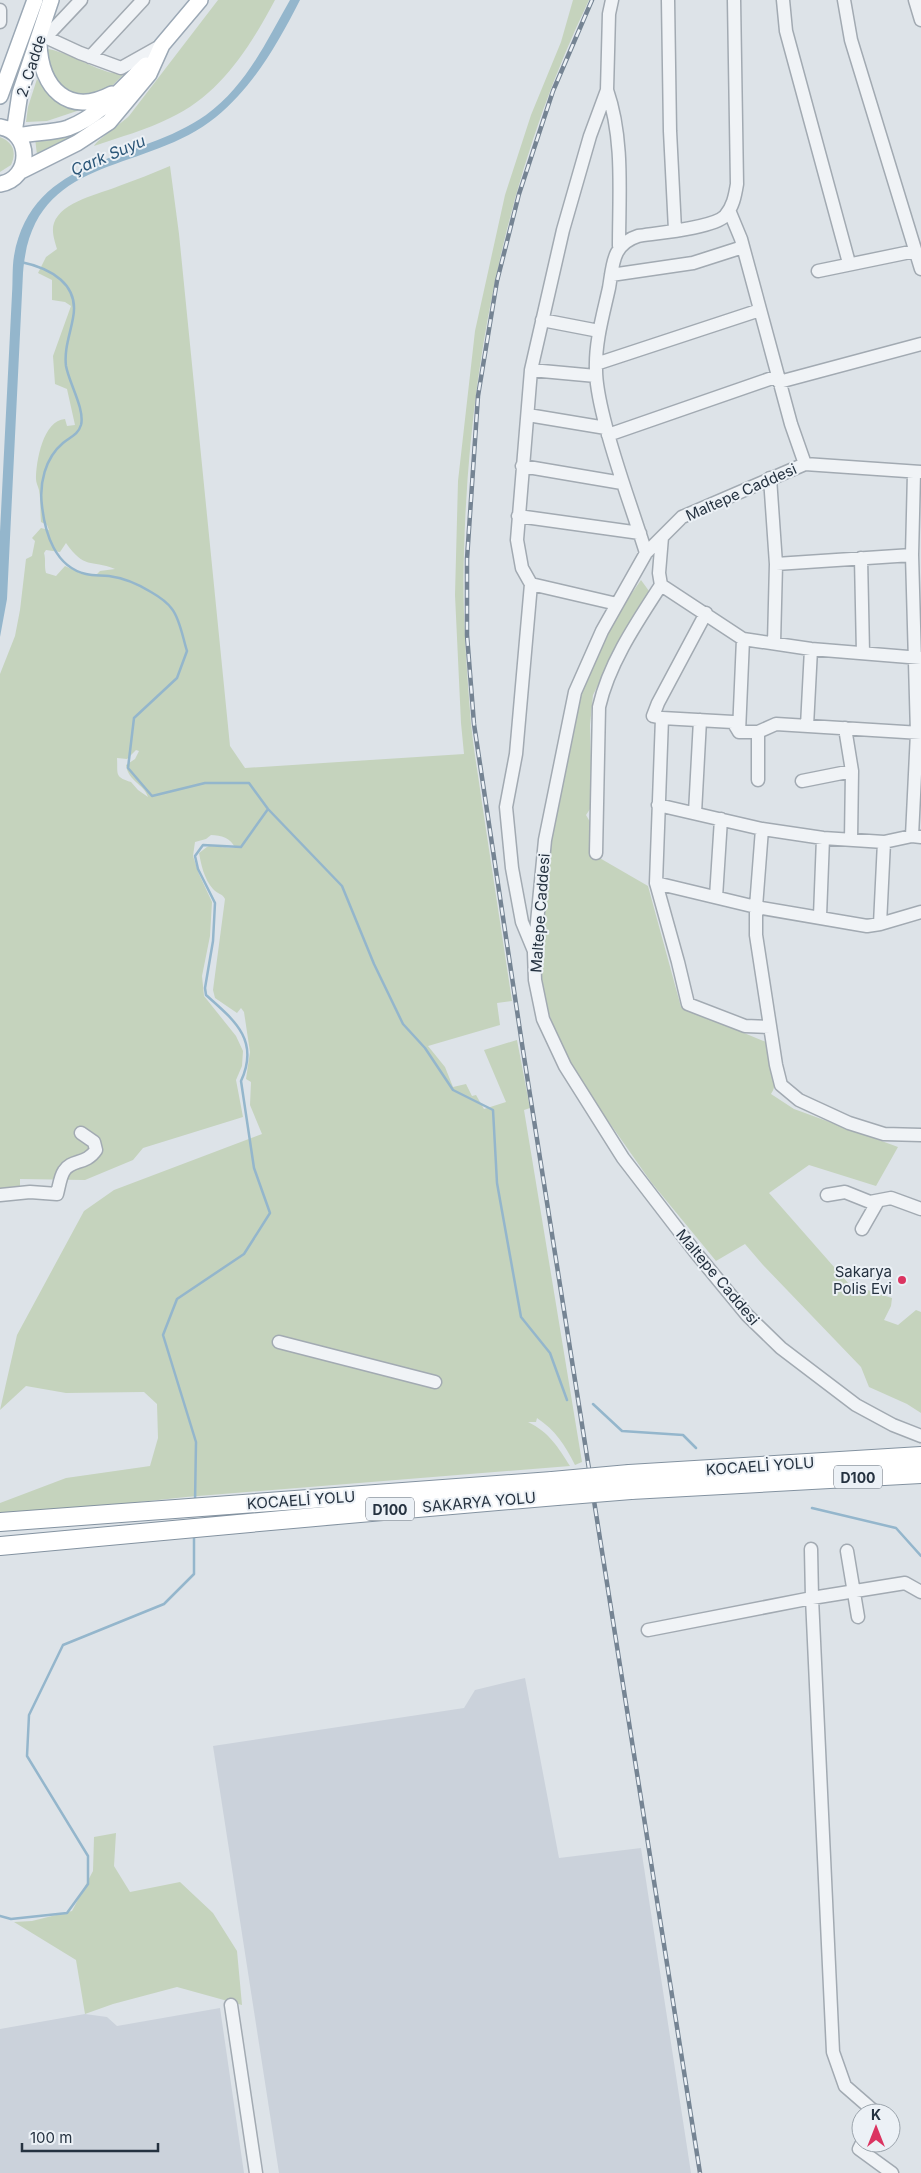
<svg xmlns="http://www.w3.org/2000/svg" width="921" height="2173" viewBox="0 0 921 2173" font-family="Inter,sans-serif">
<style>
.built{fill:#cbd2db}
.green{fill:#c5d3bd;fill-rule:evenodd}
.water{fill:#94b6cc}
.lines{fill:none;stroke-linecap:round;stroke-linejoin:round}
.stream{stroke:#94b6cc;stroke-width:2.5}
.minor-casing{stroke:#a2aab2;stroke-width:15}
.major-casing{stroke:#9ba8b5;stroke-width:18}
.highway-casing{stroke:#8392a0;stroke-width:20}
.minor{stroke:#f0f3f6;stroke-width:12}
.major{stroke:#fff;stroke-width:15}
.highway{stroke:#fff;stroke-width:18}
.rail-casing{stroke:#758493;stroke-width:4.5}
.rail{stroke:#ecf1f6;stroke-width:2.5;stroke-dasharray:8;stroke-linecap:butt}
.highway-bridge-casing{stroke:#8392a0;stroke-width:20;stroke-linecap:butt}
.highway-bridge{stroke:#fff;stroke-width:18}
.poi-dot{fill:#db3461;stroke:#ecf1f6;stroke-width:2}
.labels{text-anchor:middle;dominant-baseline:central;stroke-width:4;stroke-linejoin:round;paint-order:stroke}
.shield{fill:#ecf1f6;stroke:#616b77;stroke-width:1}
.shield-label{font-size:14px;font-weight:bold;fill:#253240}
.street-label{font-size:15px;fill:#253240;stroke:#ecf1f6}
.poi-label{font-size:15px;fill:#253240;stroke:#ecf1f6;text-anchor:end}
.water-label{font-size:16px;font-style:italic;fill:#2b5678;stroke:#ecf1f6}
</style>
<rect width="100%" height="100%" fill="#dde3e8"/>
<path class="built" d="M525,1678L559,1858L641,1848L691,2173H279L213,1746L464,1708L475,1690Z
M220,2008L244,2173H0V2029L85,2014L107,2017L117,2026Z"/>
<path class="green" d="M218,0H275C250,47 220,95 170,118C146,130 120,137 94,146C97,140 122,123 129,116Z
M573,0H589C507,171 469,363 464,552C462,605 466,659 470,711C472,742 478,773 482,803C492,869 502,935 512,1001L497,1003L500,1025L428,1046L445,1067L453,1087L466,1084L472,1096L476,1095L484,1109L506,1102L484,1050L517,1040L530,1108L524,1110L582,1462L575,1465C565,1445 555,1430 537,1418L536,1422H528C549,1432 558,1447 570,1466L186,1497L0,1517V1503L66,1478L150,1466L158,1438L157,1404L144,1392L66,1393L26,1386L0,1410L17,1335L84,1211L114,1190L262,1134L250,1105L251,1082L246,1079L250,1052L244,1012L241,1008L237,1013L215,998L213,990L225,899C222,893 217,894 213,889C204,879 201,864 199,853C202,851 206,847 209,846C211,846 229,848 235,848C231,838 221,835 211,835L206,839L195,842L193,856L199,874L212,902L210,936L202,976L204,996L236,1036L243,1051L242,1066L236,1080L243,1117L143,1148L133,1160L85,1180L20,1179V1190L0,1193V674L15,636L20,610L26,559L32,556L35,541L32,538L41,528L49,530L47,525L41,522C40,512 41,501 39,490C38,486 36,483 36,479C36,462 43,420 65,419L67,426L75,425L67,389L55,384L53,356L71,306L65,302L52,300V280L38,273L46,257L57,249C55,242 51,231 54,223C62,201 100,194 119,186C136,180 153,173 170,166L179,234L230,746L245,768L464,754L461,723L455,595L458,481L475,331L505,195L531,115L561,42ZM66,543C85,570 90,559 115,569L100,571L97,574H82L65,566L56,576L46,573C44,566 46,560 44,553L46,550L60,552ZM136,750L139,751L135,759L126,765C128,781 144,784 148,797L138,790L131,782C114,777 118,774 117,758L127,759Z
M47,49C67,51 104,75 117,73C121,73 125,71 128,70L108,90L80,97L61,89L45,56Z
M37,79L52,98L80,110L47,121L26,122L28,107Z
M110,112L81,132L37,155L35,138Z
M0,137C13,142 17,152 11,165L0,172Z
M641,580L649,591L627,628L593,695L590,725L592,806L586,815L593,827L591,853L648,886L681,1007L766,1042C771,1058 781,1079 771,1094L794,1109L898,1147L876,1186L809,1165L769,1193L849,1284L892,1298L891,1306L884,1320L898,1325L916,1310L921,1312V1413L907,1404L869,1387L861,1367L763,1265L745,1244L716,1261L651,1182L578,1078L567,1060L542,996L538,955L542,889L580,692L620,610Z
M116,1833L114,1866L130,1892L180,1882L213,1913L237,1951L242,2005L177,1987L113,2004L85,2014L76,1960L14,1922L32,1921L72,1911L93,1871L94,1837Z"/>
<path class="water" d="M290,0H300C278,43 254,86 216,117C143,176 32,152 23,273L7,599L0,637V532L12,294C13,282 12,268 14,256C33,153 139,163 206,115C246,86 266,42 290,0Z"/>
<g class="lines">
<path class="stream" d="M21,262C50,268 80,284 73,318C70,335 64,349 66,366C69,383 85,409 81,425C78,435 70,437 63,443C45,458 39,484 42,506C45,533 55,567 86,574C94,576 101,575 109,576C124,578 138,584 151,592C158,596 167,602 172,609C180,619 183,639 187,651L177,678L134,718L128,768L152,796L205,783H249L268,809L342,886L374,964L403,1024L425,1048L453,1090L493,1110L497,1183L521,1317L550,1353L567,1400
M593,1404L622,1431L683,1435L696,1448
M195,1502L196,1442L163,1335L177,1299L244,1254L270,1213L254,1168L241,1081C260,1040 234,1020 206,995L205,988L213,941L215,903L198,869L195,856L203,845L241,847L268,809
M812,1508L896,1528L921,1556
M0,1916L11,1919L67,1913L88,1884V1856L27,1756L29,1715L63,1645L164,1604L194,1574V1535"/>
<g class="minor-casing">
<path id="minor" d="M612,0L609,14L607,90L590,136L563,230L531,370L517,540L522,568L531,584L617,604
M668,0L670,131L675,230
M783,0L786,31L849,263
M844,0L851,40L921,269
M915,0L921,20
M0,10V22
M41,35L80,53L121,68L162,45
M46,37L81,0
M90,57L143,0
M607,90C624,139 619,194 619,246
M729,210L741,239L791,424L805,464
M818,271L915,251
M611,275L693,263L743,247
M542,320L599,331
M596,364L760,310
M531,370L596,376
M779,382L921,344
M528,415L606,428
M608,435L778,376
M522,466L622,483
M921,472L805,464L682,517L646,553L602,631L575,692L545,840L534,953L535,980L543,1019L565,1066L623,1158L696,1253L747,1315L781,1348L856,1405L893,1425L921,1436
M770,478L776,564L774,643
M518,516L640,533
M662,537L659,573L661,585L743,639L811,649L921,658
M646,553C632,508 615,464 604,419C600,403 596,386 596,370C595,342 603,315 609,288C613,265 612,244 638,236C657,233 713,228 725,216C733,207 735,196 737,184L734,0
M861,558L863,653
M776,564L912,555
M531,584L516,754L506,807L512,868L522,922L534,951
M706,613L658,703L653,716L662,718L733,722L739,732H758L776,724L921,733
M662,718L656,883L756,907L867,926L880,924L921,912
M807,726L811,649
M845,728L852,771L851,840
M739,732L743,639
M758,780V732
M802,781L852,771
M658,805L762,829L823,838L884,842L912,836L921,837
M695,813L700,720
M762,829L756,907V935L776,1065L781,1085L799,1100L849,1123L884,1134L921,1135
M912,836L917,733L912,555L914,473
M596,853L599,707C609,663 637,622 661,585
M656,883L678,962L688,1004L745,1026L770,1027
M716,897L721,819
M820,916L823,838
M880,924L884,842
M0,1195L30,1192L57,1194C59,1187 60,1177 64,1171C71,1159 86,1165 96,1150L94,1142L81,1133
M827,1195L845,1192L870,1202L891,1198L921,1209
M862,1229L878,1201
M279,1342L435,1382
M811,1549L812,1598L833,2052L845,2086L876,2113
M847,1551L858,1617
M648,1630L812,1598L905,1583L921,1592
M231,2005L256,2173
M862,2143L859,2149L892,2173"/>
</g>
<g class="major-casing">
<path id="major" d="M39,44C41,88 68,117 112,94
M0,96L35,0
M0,127C32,132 32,179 0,184
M14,133L20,93L51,0
M18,136C34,132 53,133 68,128C100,116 122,88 146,65
M21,171L77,143L109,122L149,74L162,45L200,0"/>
</g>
<g class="highway-casing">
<path id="highway" d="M629,1474L921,1456
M631,1490L921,1474
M0,1522L552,1481
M0,1546C186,1529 371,1511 557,1496"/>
</g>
<use href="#minor" class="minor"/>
<use href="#major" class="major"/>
<use href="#highway" class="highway"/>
<g class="rail-casing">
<path id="rail" d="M592,0L553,91L519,194L497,281L478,396L467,559V635L474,724L522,1044L700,2173"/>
</g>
<use href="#rail" class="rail"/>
<g class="highway-bridge-casing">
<path id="highway-bridge" d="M552,1481L629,1474
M557,1496L631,1490"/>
</g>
<use href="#highway-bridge" class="highway-bridge"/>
</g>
<circle class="poi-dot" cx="902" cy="1280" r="5"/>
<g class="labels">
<g class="shield">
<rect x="834" y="1465.5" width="48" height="23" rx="4"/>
<rect x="366" y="1497.5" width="48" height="23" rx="4"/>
</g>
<g class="shield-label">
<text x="858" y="1477">D100</text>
<text x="390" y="1509">D100</text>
</g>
<g class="street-label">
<text transform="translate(31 66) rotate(-72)">2. Cadde</text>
<text transform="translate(741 492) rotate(-24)">Maltepe Caddesi</text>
<text transform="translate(540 913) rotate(-86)">Maltepe Caddesi</text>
<text transform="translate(718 1277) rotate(50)">Maltepe Caddesi</text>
<text transform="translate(760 1466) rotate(-4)">KOCAELİ YOLU</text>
<text transform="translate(301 1500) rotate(-4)">KOCAELİ YOLU</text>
<text transform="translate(479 1502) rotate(-5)">SAKARYA YOLU</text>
</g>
<g class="poi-label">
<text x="892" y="1271">Sakarya<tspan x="892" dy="17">Polis Evi</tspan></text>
</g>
<g class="water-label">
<text transform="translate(108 155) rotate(-23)">Çark Suyu</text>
</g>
</g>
<g transform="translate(876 2128)"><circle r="24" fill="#ecf1f6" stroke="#9ca5ad"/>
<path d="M0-4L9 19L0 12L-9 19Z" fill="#db3461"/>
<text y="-8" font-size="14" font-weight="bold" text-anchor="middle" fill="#253240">K</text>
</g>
<path d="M22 2143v8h136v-8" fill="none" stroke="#253240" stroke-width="2.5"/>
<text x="30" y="2143" font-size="15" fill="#253240" stroke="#ecf1f6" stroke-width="4" paint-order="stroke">100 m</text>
</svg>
